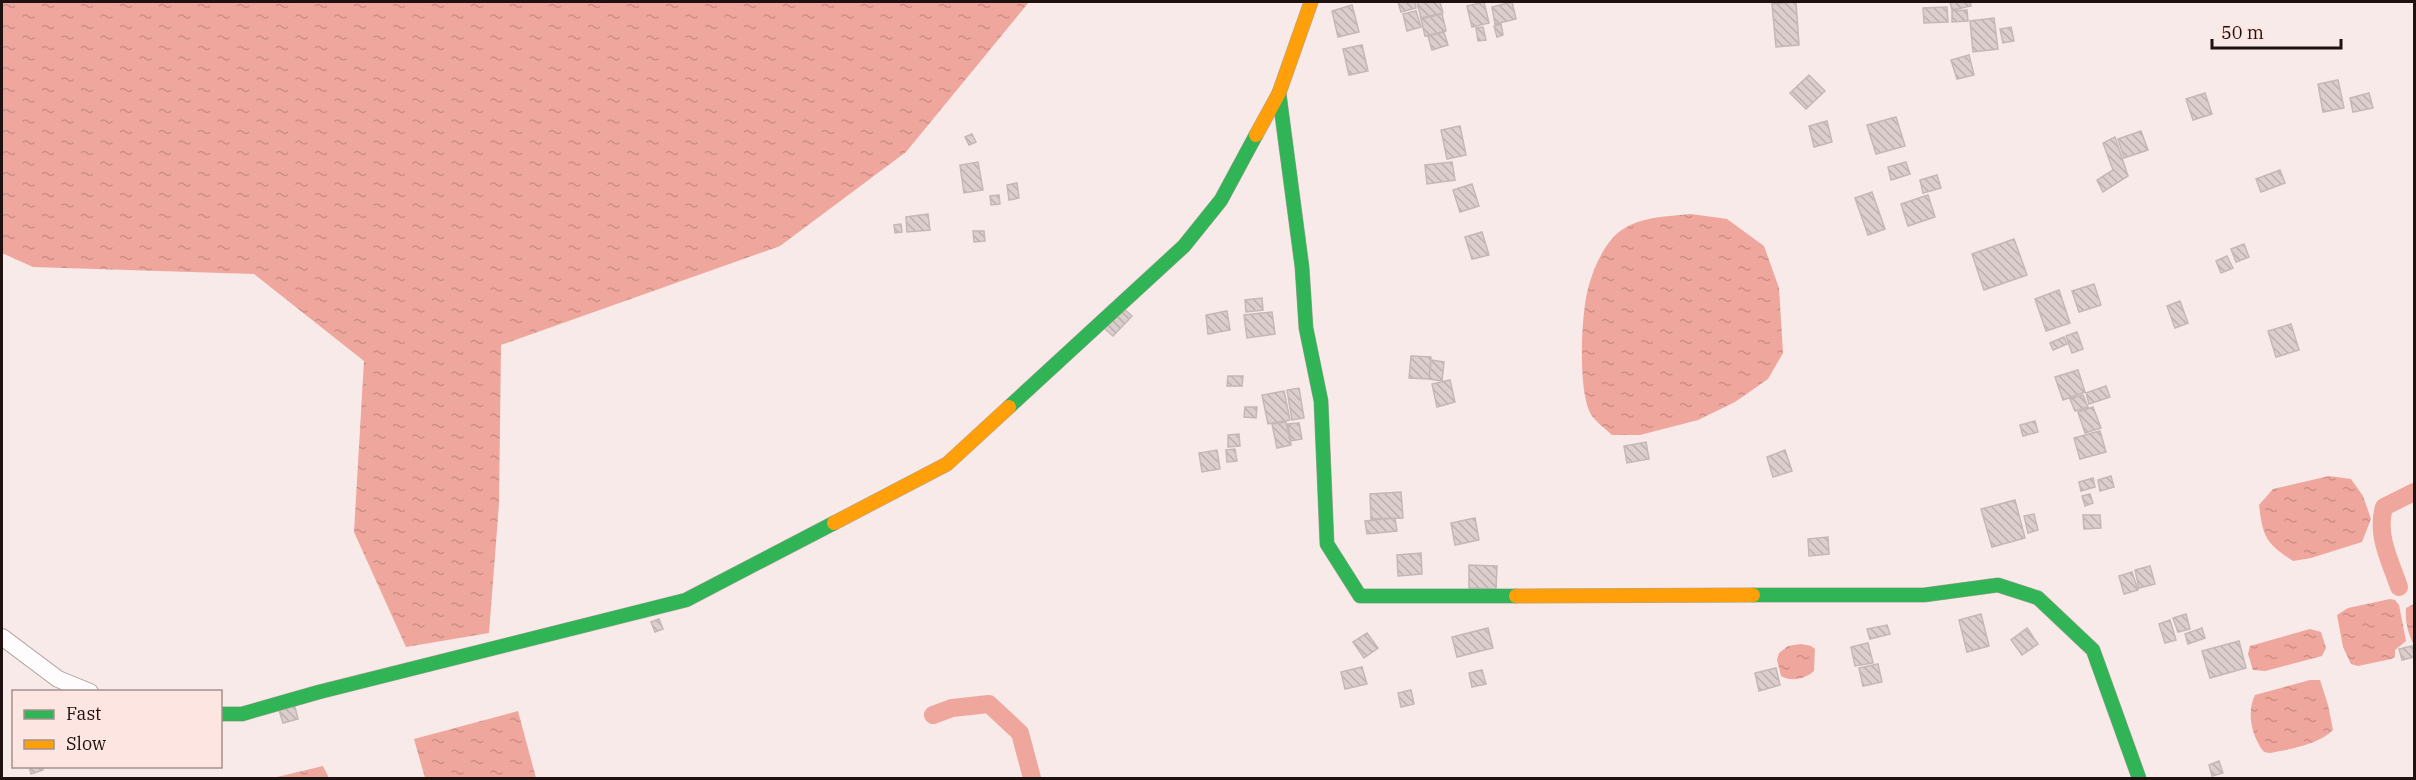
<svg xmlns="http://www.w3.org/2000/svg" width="2416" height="780" viewBox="0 0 2416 780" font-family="'IBM Plex Serif',serif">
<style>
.water{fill:url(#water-ripples)}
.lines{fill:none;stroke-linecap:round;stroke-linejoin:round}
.canal{stroke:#efa69d;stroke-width:18}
.building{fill:url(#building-back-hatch);stroke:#c4b8b6;stroke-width:1.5}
.street-casing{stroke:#ada19f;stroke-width:18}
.fast-casing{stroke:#ada19f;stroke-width:15}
.slow-casing{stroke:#ada19f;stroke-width:15}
.street{stroke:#fefcfc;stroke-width:16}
.fast{stroke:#30b455;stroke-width:14}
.slow{stroke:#ff9f0a;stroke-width:14}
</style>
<defs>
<pattern id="water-ripples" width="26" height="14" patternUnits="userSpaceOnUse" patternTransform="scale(1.5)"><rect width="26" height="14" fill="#efa69d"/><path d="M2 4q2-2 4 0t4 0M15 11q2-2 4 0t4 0" fill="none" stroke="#cc8e86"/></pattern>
<pattern id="building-back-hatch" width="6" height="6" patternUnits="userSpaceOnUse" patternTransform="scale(1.5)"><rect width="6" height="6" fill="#dccecd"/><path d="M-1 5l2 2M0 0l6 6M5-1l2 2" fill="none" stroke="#bcb0af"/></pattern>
</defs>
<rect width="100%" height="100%" fill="#f7eae8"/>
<path class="water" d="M2,2H1029L906,152L780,246L501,345L499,504L489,633L406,647L354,532L364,361L254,274L33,267L2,253Z
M1691,214L1727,219L1764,246L1779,288L1783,353L1768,379L1735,402L1698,420L1640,435H1612C1606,429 1597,423 1592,416C1577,394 1581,311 1589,285C1593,270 1601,252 1611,240C1631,216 1663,217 1691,214Z
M2329,476L2351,479L2363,496L2371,519L2362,542L2311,558L2293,561C2266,543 2263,538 2259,505L2273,489Z
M2390,599L2395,600L2399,605L2406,641L2395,650V657L2391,659L2358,666L2351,664L2343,647L2337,615L2348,608Z
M2414,604V645C2408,634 2405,621 2406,608Z
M2310,629L2321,632L2326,648L2322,656L2265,671L2253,670L2248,654L2250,646Z
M1801,644L1811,646L1815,649L1814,671C1805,679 1792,682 1781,676L1777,660L1779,653L1788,646Z
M2310,680H2320L2328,705L2333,730C2318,745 2290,749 2270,753L2264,752C2252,737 2246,713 2255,695Z
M518,711L536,778H425L414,739Z
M323,766L329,778H273Z"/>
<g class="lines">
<path class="canal" d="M2399,587C2390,560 2376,536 2384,507L2414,492
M933,715L952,708L989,704L1020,733L1032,778"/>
</g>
<path class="building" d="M1398,2H1415L1416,8L1401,12Z
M1417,2H1440L1443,13L1421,18Z
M1484,2L1489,23L1472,27L1467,6Z
M1512,2L1516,19L1495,24L1492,7Z
M1796,2L1799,45L1776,47L1772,4Z
M1950,2H1970L1971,6L1952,10Z
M1352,5L1359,32L1338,37L1332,11Z
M1947,7L1948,22L1924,23L1923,8Z
M1967,10L1968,21L1952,22V11Z
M1416,11L1421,27L1407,31L1403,14Z
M1442,14L1446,31L1425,36L1421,19Z
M1994,18L1998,49L1973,52L1970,21Z
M1501,24L1503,35L1497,37L1494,26Z
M1483,27L1486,40L1478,41L1476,28Z
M2011,27L2014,41L2003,43L2000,29Z
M1444,32L1448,45L1432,50L1428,36Z
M1362,45L1368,71L1349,75L1343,49Z
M1969,55L1974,75L1957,79L1951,60Z
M1809,75L1825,91L1806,109L1790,93Z
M2338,80L2344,108L2323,112L2318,84Z
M2205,93L2212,114L2193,120L2186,99Z
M2369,93L2373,108L2353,112L2350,98Z
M1896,117L1905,146L1876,154L1867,125Z
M1827,121L1832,142L1814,147L1809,126Z
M1460,126L1466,155L1447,159L1441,130Z
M2141,131L2148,150L2124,158L2118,139Z
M972,134L976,142L969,145L965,137Z
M2115,137L2128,176L2103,192L2097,180L2113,170L2103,143Z
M978,162L983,190L964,193L960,165Z
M1452,162L1455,180L1427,184L1425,165Z
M1906,162L1910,174L1891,180L1888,167Z
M2280,170L2285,183L2261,192L2256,179Z
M1937,175L1941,188L1923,193L1920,180Z
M1017,183L1019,198L1009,200L1007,185Z
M1472,184L1479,206L1460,212L1453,190Z
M1872,192L1885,229L1868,235L1855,198Z
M999,195L1000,204L991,205L990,196Z
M1928,195L1935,217L1908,226L1901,204Z
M928,214L930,230L907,232L906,217Z
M901,224L902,232L895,233L894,225Z
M973,231H984L985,241L974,242Z
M1482,232L1489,255L1472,259L1465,237Z
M2014,239L2027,275L1984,290L1972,254Z
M2244,244L2249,257L2236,262L2231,249Z
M2227,256L2233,268L2221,273L2216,261Z
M2094,284L2101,305L2079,312L2072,291Z
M2059,290L2070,323L2046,331L2035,299Z
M1262,298L1263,310L1246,312L1245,300Z
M2180,301L2188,323L2175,328L2167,306Z
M1123,308L1132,316L1113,336L1104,328Z
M1227,311L1230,330L1208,334L1206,315Z
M1272,312L1275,334L1247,338L1244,315Z
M2291,324L2299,350L2276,357L2268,331Z
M2077,332L2083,349L2072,353L2066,336Z
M2064,337L2067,344L2053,350L2050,343Z
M1411,356L1431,357L1429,379L1409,378Z
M1431,360L1444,362L1442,381L1429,379Z
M2078,370L2085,392L2063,400L2055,377Z
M1228,376H1243L1242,386H1227Z
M1450,380L1455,402L1437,407L1432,384Z
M2106,386L2110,397L2089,404L2086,393Z
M1299,388L1304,418L1292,420L1287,390Z
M1284,391L1290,420L1268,424L1262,395Z
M2083,395L2088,407L2075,411L2070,399Z
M1245,407H1257L1256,418L1244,417Z
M2093,407L2101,428L2085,433L2078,412Z
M2035,421L2038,432L2023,436L2020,425Z
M1286,422L1291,445L1277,448L1272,424Z
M1299,423L1302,439L1291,441L1288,424Z
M2100,431L2106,452L2080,459L2074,438Z
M1239,434L1240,446L1228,447V435Z
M1646,442L1649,459L1627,463L1624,446Z
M1235,449L1237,461L1227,462L1226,450Z
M1217,450L1220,469L1202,472L1199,453Z
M1785,450L1792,471L1773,477L1767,457Z
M2111,476L2114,487L2100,491L2098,480Z
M2093,478L2095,487L2081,491L2079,482Z
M1401,492L1403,518L1371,519L1370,494Z
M2090,494L2093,503L2085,506L2082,496Z
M2015,500L2025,538L1992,547L1981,509Z
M2034,514L2038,530L2028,533L2024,516Z
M2083,515H2100L2101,528L2084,529Z
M1395,518L1397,531L1367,534L1365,521Z
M1475,518L1479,540L1455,545L1451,523Z
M1828,537L1829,554L1809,556L1808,539Z
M1421,553L1422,574L1398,576L1397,555Z
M1469,565L1497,566L1496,589L1469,588Z
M2150,566L2155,584L2139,588L2135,570Z
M2132,572L2138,590L2124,594L2119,576Z
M1981,614L1989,646L1967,652L1959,620Z
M2186,614L2190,629L2178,632L2173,618Z
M659,619L663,629L655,632L651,622Z
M2170,620L2176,640L2165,643L2159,624Z
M1887,625L1890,634L1870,639L1867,629Z
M1488,628L1493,648L1457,657L1452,637Z
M2027,628L2038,644L2022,655L2011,640Z
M2202,628L2205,638L2188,644L2185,634Z
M1367,633L1378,648L1364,658L1353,642Z
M2239,641L2246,668L2210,678L2202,651Z
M1868,643L1873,663L1855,666L1851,647Z
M2412,646L2414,657L2402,660L2399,649Z
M1878,664L1882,682L1863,686L1859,668Z
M1362,667L1367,684L1345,689L1341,672Z
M1776,668L1780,685L1759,691L1755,673Z
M1482,670L1486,684L1472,687L1469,673Z
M1411,690L1414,704L1401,707L1398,693Z
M294,703L298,719L283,723L278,707Z
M2219,761L2223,773L2212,776L2209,765Z
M29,766H42L43,770L31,774Z"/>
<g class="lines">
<g class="street-casing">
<path id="street" d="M2,637L58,679L90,692"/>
</g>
<g class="fast-casing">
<path id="fast" d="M1279,93L1302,267L1306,328L1321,401L1327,544L1360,596H1516
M1009,407L1184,246L1221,200L1256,135
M1753,595H1924L1998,585L2038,598L2093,650L2139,778
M220,714H242L319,692L686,600L834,523"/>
</g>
<g class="slow-casing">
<path id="slow" d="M1256,135L1279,93L1311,2
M834,523L947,464L1009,407
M1516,596L1753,595"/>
</g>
<use href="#street" class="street"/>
<use href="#fast" class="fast"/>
<use href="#slow" class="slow"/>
</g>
<rect width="2416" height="780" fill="none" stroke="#1e1110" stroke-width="6"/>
<rect x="12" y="690" width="210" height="78" fill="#fde6e2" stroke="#a4918e" stroke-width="1.5"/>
<rect x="24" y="710" width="30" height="9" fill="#30b455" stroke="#a4918e" stroke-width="1.5"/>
<text x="66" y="720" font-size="18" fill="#1e1110">Fast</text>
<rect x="24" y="740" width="30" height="9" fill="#ff9f0a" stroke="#a4918e" stroke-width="1.5"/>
<text x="66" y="750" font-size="18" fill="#1e1110">Slow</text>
<path d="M2212 39v9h129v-9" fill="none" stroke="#1e1110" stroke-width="3"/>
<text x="2221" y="39" font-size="18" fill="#1e1110" stroke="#fde6e2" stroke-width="4.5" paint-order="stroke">50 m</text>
</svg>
